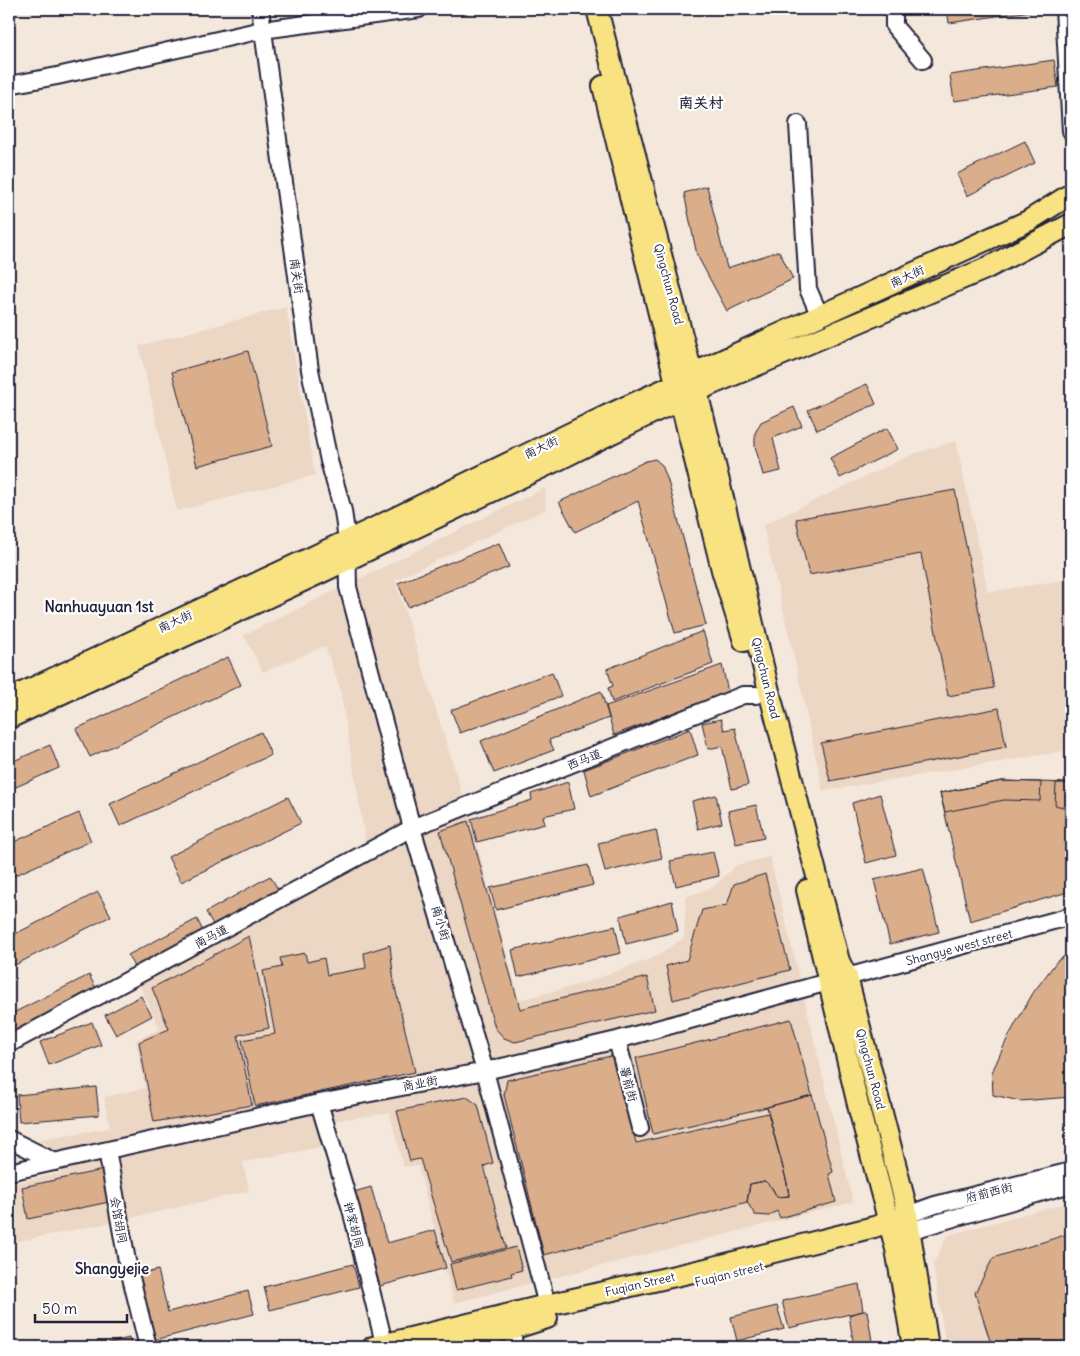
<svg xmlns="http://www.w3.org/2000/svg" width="1080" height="1356" viewBox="0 0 1080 1356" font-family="Delius,'LXGW WenKai TC',sans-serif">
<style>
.built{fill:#ecd6c4}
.building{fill:#daae8b;stroke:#22223b}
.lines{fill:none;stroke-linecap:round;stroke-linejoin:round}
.minor-casing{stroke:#22223b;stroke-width:20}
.major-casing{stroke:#22223b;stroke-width:24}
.minor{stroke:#fff;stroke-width:16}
.major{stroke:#f8e281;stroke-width:20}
.labels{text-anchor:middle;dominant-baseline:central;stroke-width:4.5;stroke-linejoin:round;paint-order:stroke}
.street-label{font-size:12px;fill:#22223b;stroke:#fff}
.quarter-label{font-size:15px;font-weight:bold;fill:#22223b;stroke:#fff}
</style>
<rect width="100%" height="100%" fill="#f4e7dc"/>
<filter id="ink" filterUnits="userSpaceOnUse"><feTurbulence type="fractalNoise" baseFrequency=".02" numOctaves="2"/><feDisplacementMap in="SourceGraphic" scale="10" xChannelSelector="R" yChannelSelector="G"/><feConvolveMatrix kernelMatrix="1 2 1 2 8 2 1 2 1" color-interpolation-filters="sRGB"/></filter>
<g filter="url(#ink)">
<path class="built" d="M286,307L315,475L177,511L139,346Z
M956,441L988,592L1071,579V750L823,791L796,665L763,525L913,454Z
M545,488L546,509L395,580L468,812L519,1000L581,984L653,958L684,938L686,897L713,887L737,865L770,857L853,1202L454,1303L418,1166H403L390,1113L330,1121L337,1144L243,1162L249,1191L113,1222L9,1243V1184L62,1173L56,1155L40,1139L110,1128L104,1097L145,1088L136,1040L160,1029L138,981L368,856L340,688L325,646L263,672L244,635Z
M1071,1202V1347H946L933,1264L948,1235Z"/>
<path class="building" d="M947,9H1045L949,23Z
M1054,60L1058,87L954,101L950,75Z
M1025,141L1035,163L967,196L957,174Z
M707,186L727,268L779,251L793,279L727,311L697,255L684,193Z
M248,351L272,446L197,466L172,372Z
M867,384L876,404L817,430L808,410Z
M794,407L802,426L773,438L781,471L763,475L755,446V433L761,422Z
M887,428L898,449L840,478L830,458Z
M655,459L662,465L668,481L706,625L675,633L638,501L575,532L559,502L646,461Z
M955,490L994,688L948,696L921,554L809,575L796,519Z
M499,543L509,567L408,607L398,583Z
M703,631L713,664L612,702L608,688L613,686L607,669Z
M228,657L241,685L90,757L76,729Z
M722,665L728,692L614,735L606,706Z
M552,672L561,696L460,733L451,710Z
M601,691L609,718L549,740L554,750L494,773L481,741Z
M999,708L1006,747L830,781L821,743Z
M721,719L724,730L735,728L748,785L732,789L722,746L708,749L702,723Z
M690,729L698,755L591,796L584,770Z
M261,732L271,755L120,826L110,804Z
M50,745L59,768L9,790V763Z
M1002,781L1071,783V891L970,921L940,793Z
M1002,781L1041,782L1040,801L1004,800L945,812L940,793Z
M568,782L574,809L543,816L545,824L477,842L471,819L532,800L531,794Z
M1056,783H1071V809L1055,805Z
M880,794L896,855L866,863L852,803Z
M716,795L722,823L698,829L692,801Z
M288,797L301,823L181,882L168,857Z
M756,805L764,838L736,844L728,811Z
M79,813L91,841L9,878V844Z
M468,821L520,1009L647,977L655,1010L515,1042L504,1038L495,1028L440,831Z
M656,830L662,858L605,872L598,843Z
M713,852L719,876L676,886L670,861Z
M588,865L593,885L496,910L490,888Z
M923,868L939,932L890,944L874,880Z
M765,874L790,970L673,1000L666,966L687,960L702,910L727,905L734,884Z
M270,876L279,891L215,928L206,912Z
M98,892L111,916L9,968V937Z
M672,901L678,931L626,944L620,916Z
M197,919L205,935L136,971L128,955Z
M615,926L621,953L518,977L512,950Z
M249,936L269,1028L238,1035L252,1105L154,1122L139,1042L169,1029L152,988Z
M390,945L394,983L415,1072L255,1106L242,1040L275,1034L263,971L282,967L280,958L305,953L307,962L324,958L327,975L366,968L364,953Z
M1071,952V1097L1020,1101L993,1095L992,1072L1008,1037L1033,993L1057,961Z
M89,975L98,992L10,1036L9,1015Z
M141,996L152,1016L116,1035L105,1015Z
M791,1019L812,1095L767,1107L653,1134L636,1058Z
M92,1022L101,1045L49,1065L40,1042Z
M615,1055L636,1143L768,1113L787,1183L789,1196L777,1197L772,1188L765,1181L750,1184L747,1202L694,1217L660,1225L544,1255L504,1095L507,1080Z
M96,1087L99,1115L19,1122L17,1095Z
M812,1095L833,1172L829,1174L836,1202L780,1218L777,1211L769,1216L755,1215L747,1202L750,1184L765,1181L772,1188L777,1197L789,1196L787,1183L767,1107Z
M467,1097L478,1105L493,1163L484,1166L506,1248L451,1262L420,1159L410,1161L397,1111Z
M103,1170L109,1202L28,1219L22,1187Z
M371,1187L387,1243L435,1230L446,1268L380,1286L354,1192Z
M1071,1233V1347H992L975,1293L993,1258Z
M516,1247L522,1270L511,1273L512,1276L456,1290L450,1264Z
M353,1264L359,1287L270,1310L264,1287Z
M158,1270L168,1312L248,1291L254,1314L151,1341L134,1276Z
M859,1284L863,1311L789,1328L782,1301Z
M777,1306L784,1329L737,1341L731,1317Z
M863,1311H867L873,1347H854L849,1315Z
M129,1338L132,1347H93Z"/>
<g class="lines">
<g class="minor-casing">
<path id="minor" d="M260,9L310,370L329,461L343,511L347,540L348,587L412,828L485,1071L547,1305
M894,9V26L923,60
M1064,9L1071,131
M9,85L57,76L262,30L419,9
M798,124L808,289L820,316
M847,977L1071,916
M617,1040L640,1128
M9,1044L412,828L743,695H756
M319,1103L351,1209L385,1347
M9,1139L55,1162
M107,1150L127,1261L148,1347
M9,1172L319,1103L485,1071L617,1040L828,982
M907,1215L935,1205L1071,1171
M909,1231L1071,1184
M513,1318L512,1329L514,1347"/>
</g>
<g class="major-casing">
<path id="major" d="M597,9L706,427L769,691L839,961L847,977L905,1202L928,1347
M603,86L722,570L744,641
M9,699L372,529L608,415L676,384L692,374L1028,221L1071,194
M9,718L322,572L560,459L658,410L680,401L710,385L985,269L1071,224
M807,890L859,1109L896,1249L913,1347
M373,1347L547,1305L706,1269L874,1227L900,1218
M433,1347L512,1329L547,1318"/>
</g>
<use href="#minor" class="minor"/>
<use href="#major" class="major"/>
</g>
</g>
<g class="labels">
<g class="street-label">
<text transform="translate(297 276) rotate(82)">南关街</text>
<text transform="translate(907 276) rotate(-25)">南大街</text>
<text transform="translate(669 284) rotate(75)">Qingchun Road</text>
<text transform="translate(541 447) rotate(-26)">南大街</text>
<text transform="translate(175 621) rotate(-25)">南大街</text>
<text transform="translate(766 678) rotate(76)">Qingchun Road</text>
<text transform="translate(584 759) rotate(-22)">西马道</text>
<text transform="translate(441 923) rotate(73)">南小街</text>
<text transform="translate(211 936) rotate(-28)">南马道</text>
<text transform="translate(959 947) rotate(-15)">Shangye west street</text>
<text transform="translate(871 1069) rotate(75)">Qingchun Road</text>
<text transform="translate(420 1083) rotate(-11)">商业街</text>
<text transform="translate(629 1084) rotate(75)">署前街</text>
<text transform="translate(989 1192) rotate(-14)">府前西街</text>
<text transform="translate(119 1220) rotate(80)">会馆胡同</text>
<text transform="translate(354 1225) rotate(76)">钟家胡同</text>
<text transform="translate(729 1274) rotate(-14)">Fuqian street</text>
<text transform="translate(640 1284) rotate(-13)">Fuqian Street</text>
</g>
<g class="quarter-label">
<text x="701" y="102">南关村</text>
<text x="99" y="606">Nanhuayuan 1st</text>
<text x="112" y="1268">Shangyejie</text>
</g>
</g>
<rect width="1080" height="1356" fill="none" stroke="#fff" stroke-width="30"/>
<rect x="15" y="15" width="1050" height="1326" fill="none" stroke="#22223b" stroke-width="2" filter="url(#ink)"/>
<path d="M35 1314v8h92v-8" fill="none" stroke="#22223b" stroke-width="2.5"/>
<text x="42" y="1314" font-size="15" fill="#22223b" stroke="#ffffff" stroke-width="4" paint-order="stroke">50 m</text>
</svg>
